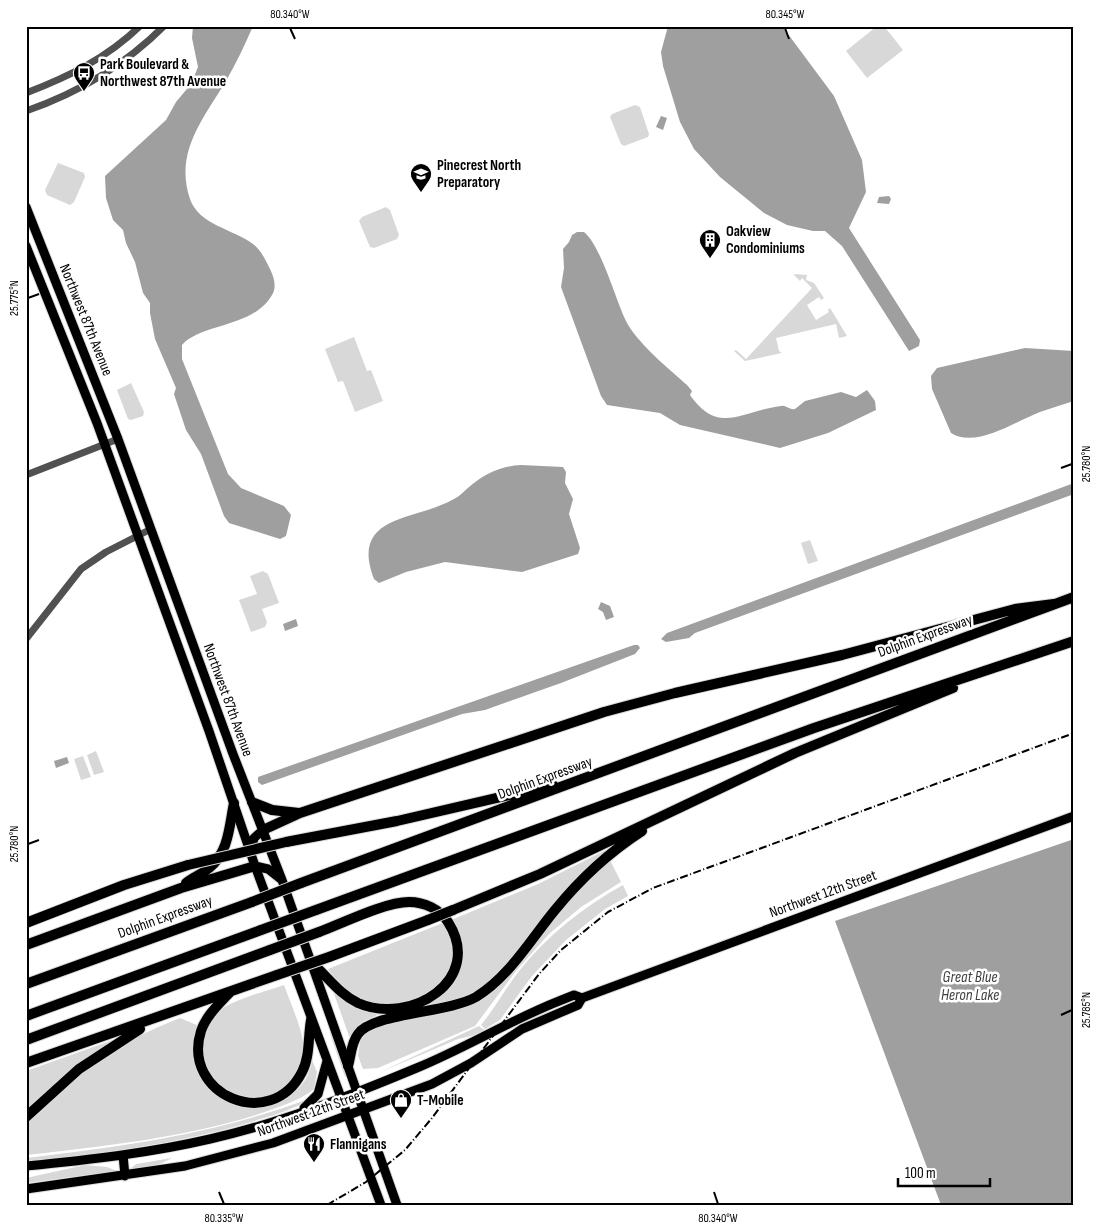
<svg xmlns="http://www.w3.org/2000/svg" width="1100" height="1231" viewBox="0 0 1100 1231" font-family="'Sofia Sans Condensed',sans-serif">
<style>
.green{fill:#d8d8d8}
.water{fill:#9f9f9f}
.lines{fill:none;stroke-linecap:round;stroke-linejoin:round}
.major-casing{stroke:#dbdbdb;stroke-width:11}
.highway-casing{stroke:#dbdbdb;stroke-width:12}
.minor{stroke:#515151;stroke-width:7}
.major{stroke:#000;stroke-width:9}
.highway{stroke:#000;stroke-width:10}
.rail{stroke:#000;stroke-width:2;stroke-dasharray:8 2.5 1 2.5;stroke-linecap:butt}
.highway-bridge-casing{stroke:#dbdbdb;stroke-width:12;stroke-linecap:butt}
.highway-bridge{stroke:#000;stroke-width:10}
.ticks{fill:none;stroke:#000;stroke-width:2}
.labels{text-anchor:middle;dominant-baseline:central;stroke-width:5;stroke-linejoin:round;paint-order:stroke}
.poi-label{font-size:15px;font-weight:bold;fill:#000;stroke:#fff;text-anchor:start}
.street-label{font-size:15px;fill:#000;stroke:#fff}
.water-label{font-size:16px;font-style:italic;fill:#404040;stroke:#fff}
.neatline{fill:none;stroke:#000;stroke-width:2}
.ticks-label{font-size:12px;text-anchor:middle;fill:#000}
</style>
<rect width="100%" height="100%" fill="#fff"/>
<path class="green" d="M877,26H884L903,50L867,78L846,51Z
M635,105L640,107L649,134L648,137L624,146L621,144L610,117L612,114Z
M58,163L84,173L85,177L74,202L70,205L47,195L45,190Z
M386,207L390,210L399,235L397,239L374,248L370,247L359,221L362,217Z
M795,274L807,275L806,280L814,283L824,298L821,300L819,297L807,305L816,320L829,312L828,310L830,308L847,336L839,338L836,324L776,338L779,351L782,353L745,361L734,351L736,350L746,359L812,288L802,278L800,281L794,275Z
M354,337L367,371L371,370L383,401L355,412L343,381L338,382L325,349Z
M131,383L144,412L143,416L131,420L128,419L117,390Z
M810,540L818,561L808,564L801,543Z
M263,571L268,574L279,603L262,609L267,622L265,627L251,632L239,600L257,594L250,576Z
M96,751L104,772L94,775L87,755Z
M83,756L91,777L81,780L74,759Z
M610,848L492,981L469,996L424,1010L423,1006L462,956L460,936L451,920L538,884Z
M609,858L621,882L581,907L549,934L516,971L475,1026L378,1068L363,1069L358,1056L360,1041L358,1039L367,1029L479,999L576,890Z
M623,885L628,896L605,909L566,940L532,976L500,1020L485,1029L481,1025C495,1008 506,988 519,971C548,935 583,907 623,885Z
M445,922C448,927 453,933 454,939C464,995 387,1021 347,993C339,988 333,976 328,969Z
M284,985C291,1005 309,1042 303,1062C302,1066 298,1071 295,1075C265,1121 194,1094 204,1040C206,1027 212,1015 223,1008C241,997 264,992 284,985Z
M333,991L378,1013L376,1016L364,1021L351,1036H349Z
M180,1018L199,1026C175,1083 240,1129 290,1095C302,1087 310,1076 312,1060L317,1072L314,1089C298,1102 277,1107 259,1114C183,1138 105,1146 26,1155V1122C46,1104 64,1084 86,1068C115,1047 147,1031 180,1018Z
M479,1026L487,1032L458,1039L378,1073Z
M329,1031L334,1040L346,1076L345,1077Z
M113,1040V1041L26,1111V1071Z
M311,1098C293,1111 269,1116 248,1123C176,1144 101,1154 26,1161V1158C127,1146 216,1134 311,1098Z
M172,1158L158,1165L129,1170L136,1164Z
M85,1165L107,1167L117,1171L26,1183V1178Z"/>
<path class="water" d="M193,26H253C245,45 236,63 226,81C204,118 174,152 190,199C199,225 233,229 253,244C261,250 266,261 270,269C274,277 277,287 272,295C253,328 202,323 182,345V359L228,474L241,488L284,506L291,515L286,536L280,539L229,523L224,516L201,454L186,430L174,394L176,388L155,339L150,313V303L143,293L135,262L126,243L123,230L113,220L106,198L105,176L166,120L176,102L191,84L198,67L192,38Z
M668,26H782L834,96L862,160L866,192L849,228L920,340L919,346L909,351L842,246L825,231H813L787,225L764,213L720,177L694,149L680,122L663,66L661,52Z
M661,116L667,118L663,130L656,127Z
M889,196L891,199L889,204L877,203L879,197Z
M577,232H584C601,246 615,298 626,321C637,343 669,369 687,385L692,391L690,395C719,436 741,411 781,406C786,405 789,410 795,409L805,401L841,392L856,397L867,390L875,401L876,410L828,433L780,448L680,425L660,413L607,405L601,396L561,287L564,268L563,249L569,242L572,235Z
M1025,348L1074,351V401C1062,405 1051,408 1040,412C1016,421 976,449 951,433L932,389L931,376L937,368Z
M521,465L563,467L566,472L565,483L573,499L569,514L580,548L578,554L522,572L445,562L406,572L379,583L374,579C349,514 416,521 454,499C460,496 464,491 469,487C484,474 501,466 521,465Z
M1074,483V494L695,633L689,638L666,642L661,639L667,633Z
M601,602L610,606L614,617L606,620L603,612L598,609Z
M296,619L298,626L285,631L283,624Z
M634,645H638L640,648L635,654L561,683L485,710L462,714L262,785L258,782V777Z
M67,757L69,763L56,768L54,761Z
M1074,839V1205H941L835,921Z"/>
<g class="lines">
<g class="major-casing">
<path id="major" d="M26,207L118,439L233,754L282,880L397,1205
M26,246L97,423L209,731L255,866L381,1205
M251,852L254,838L263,830
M255,866L268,869L282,880
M304,1108L318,1094L327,1061
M123,1155L125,1176
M26,1166C88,1160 150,1153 210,1139C281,1123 352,1095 419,1067C467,1047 511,1020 559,1001L574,995L582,998
M26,1189L185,1166L273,1143L432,1084L471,1063L522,1029L578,1005L582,998L1074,816"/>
</g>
<g class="highway-casing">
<path id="highway" d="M252,802L272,810L299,813
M263,830L300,813L604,712L675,693L842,655L1015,609L1054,604
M286,842L397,821L553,785
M186,883C193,877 202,874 209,868C229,852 229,827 234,803
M301,883L1074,597
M316,910L814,728L1074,641
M453,910L540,874L795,753L953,688
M26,923L124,885L188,865
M26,945L181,888L255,866
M329,957L428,920
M312,963C328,977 339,994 358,1003C410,1026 485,980 448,922C440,909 424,902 409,902C385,902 343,923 319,932
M26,984L252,902
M230,992C219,1004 206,1016 201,1031C181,1095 271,1133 302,1072C310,1057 308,1037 311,1020
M26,1016L261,930
M26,1040L270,950
M26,1063L277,975
M348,1066C351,1056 351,1043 358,1034C372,1013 448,1013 476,997C509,977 531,939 555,910C581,878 608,853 642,831
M26,1117L79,1069L140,1029"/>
</g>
<path class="minor" d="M26,93C68,77 107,58 140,26
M26,111C78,93 125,65 164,26
M26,475L118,439
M26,639L81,569L106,552L151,529"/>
<use href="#major" class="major"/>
<use href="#highway" class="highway"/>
<path class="rail" d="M327,1205L366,1182L405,1150L432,1118L539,974L561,950L608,912L653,888L1074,733"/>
<g class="highway-bridge-casing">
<path id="highway-bridge" d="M188,865L286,842
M252,902L301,883
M428,920L453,910
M261,930L316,910
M270,950L319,932
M277,975L329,957"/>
</g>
<use href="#highway-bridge" class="highway-bridge"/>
</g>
<path class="ticks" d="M290,28L295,39M785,28L789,39M28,298L39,294M1061,468L1072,464M28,844L39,840M1061,1015L1072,1010M219,1192L224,1204M714,1192L718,1204"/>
<defs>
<g id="bus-pin" transform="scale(1.125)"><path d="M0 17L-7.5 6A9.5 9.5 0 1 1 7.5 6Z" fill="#000" stroke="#fff"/><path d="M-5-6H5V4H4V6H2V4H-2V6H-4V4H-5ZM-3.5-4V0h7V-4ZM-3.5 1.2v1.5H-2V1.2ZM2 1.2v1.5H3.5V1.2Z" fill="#fff"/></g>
<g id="school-pin" transform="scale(1.125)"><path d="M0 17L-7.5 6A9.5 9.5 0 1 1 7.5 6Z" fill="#000" stroke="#fff"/><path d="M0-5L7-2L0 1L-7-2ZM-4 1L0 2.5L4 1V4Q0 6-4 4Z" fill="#fff"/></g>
<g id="building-pin" transform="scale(1.125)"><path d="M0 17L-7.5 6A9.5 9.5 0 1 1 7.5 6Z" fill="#000" stroke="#fff"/><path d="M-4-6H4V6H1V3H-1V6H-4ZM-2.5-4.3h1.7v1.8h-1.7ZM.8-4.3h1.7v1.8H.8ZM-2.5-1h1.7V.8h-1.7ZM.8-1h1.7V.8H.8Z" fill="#fff"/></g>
<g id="shop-pin" transform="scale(1.125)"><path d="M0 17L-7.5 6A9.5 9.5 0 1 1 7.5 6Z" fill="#000" stroke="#fff"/><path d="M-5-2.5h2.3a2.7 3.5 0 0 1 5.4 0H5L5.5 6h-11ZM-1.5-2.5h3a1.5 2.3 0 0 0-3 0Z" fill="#fff"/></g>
<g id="restaurant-pin" transform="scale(1.125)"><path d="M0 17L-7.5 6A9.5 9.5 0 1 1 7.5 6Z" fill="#000" stroke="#fff"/><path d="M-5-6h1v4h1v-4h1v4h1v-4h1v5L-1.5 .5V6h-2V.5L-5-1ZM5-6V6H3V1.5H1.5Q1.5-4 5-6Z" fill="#fff"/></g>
</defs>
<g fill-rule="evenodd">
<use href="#bus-pin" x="84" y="73"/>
<use href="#school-pin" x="421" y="174"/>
<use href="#building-pin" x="710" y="240"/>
<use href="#shop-pin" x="401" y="1100"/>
<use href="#restaurant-pin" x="314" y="1144"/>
</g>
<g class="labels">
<g class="poi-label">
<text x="100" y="64">Park Boulevard &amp;<tspan x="100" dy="17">Northwest 87th Avenue</tspan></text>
<text x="437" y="165">Pinecrest North<tspan x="437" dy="17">Preparatory</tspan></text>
<text x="726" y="231">Oakview<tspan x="726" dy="17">Condominiums</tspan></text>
<text x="417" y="1100">T-Mobile</text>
<text x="330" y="1144">Flannigans</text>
</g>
<g class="street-label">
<text transform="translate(86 320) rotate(68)">Northwest 87th Avenue</text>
<text transform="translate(925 636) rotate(-20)">Dolphin Expressway</text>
<text transform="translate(228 700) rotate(70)">Northwest 87th Avenue</text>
<text transform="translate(545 778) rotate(-20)">Dolphin Expressway</text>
<text transform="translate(823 894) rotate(-20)">Northwest 12th Street</text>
<text transform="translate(165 917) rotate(-20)">Dolphin Expressway</text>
<text transform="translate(311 1113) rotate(-20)">Northwest 12th Street</text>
</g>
<g class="water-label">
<text x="970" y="977">Great Blue<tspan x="970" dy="18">Heron Lake</tspan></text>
</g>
</g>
<rect width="1100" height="1231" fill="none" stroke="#ffffff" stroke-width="55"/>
<path d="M898 1178v8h92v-8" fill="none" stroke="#000000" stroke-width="2.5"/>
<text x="905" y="1178" font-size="15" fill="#000000" stroke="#ffffff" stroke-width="4" paint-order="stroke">100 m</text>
<rect x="28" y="28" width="1044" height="1176" class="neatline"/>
<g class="ticks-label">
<text x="290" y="18">80.340°W</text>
<text x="785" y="18">80.345°W</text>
<text transform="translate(14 298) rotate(-90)" y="4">25.775°N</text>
<text transform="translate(1086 464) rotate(-90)" y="4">25.780°N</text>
<text transform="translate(14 844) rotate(-90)" y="4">25.780°N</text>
<text transform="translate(1086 1010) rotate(-90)" y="4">25.785°N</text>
<text x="224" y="1222">80.335°W</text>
<text x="718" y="1222">80.340°W</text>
</g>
</svg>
